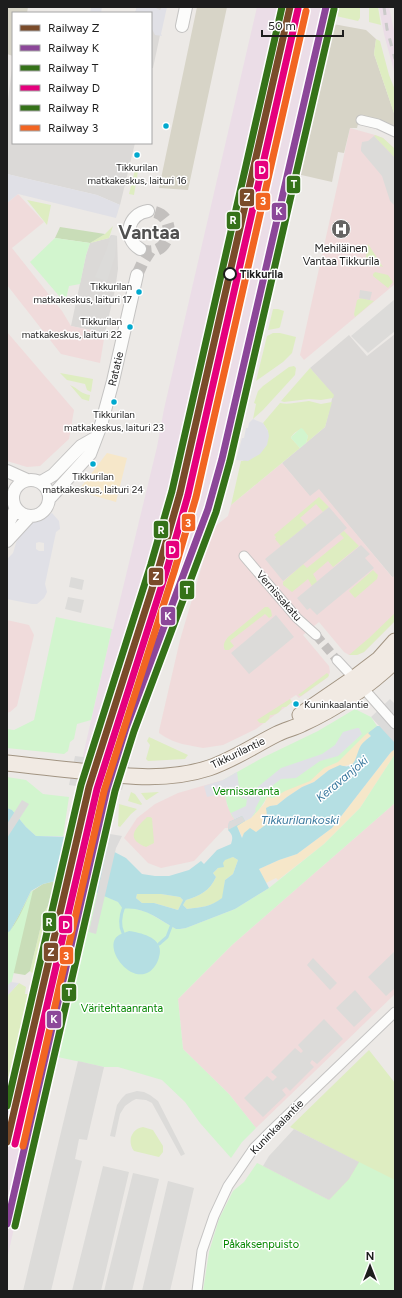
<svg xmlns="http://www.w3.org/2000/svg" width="402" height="1298" viewBox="0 0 402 1298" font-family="Figtree,sans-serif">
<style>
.residential{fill:#dbd9d7}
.commercial{fill:#f0dbdb}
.industrial{fill:#ebdde7}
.construction{fill:#d7d4c7}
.grass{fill:#deedc1}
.forest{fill:#c9ddb8}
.sand{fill:#f6e7c9}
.park{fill:#d2f5ce}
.parking{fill:#dcdbd9}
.plaza{fill:#e0e0e6;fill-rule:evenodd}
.water{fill:#b5dfe3;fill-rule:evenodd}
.pier{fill:#dcdbda}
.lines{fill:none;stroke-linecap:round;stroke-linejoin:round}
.stream{stroke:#b5dfe3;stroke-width:3}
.minor-tunnel{stroke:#c3c0be;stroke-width:9;stroke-dasharray:9 4.5;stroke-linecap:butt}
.tertiary-tunnel{stroke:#c3c0be;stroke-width:12;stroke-dasharray:12 6;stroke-linecap:butt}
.minor-casing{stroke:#c4c3c2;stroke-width:11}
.tertiary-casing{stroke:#c4c3c2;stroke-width:14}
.primary-casing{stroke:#a29482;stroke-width:17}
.minor{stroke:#fcfcfb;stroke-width:9}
.tertiary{stroke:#fcfcfb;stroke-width:12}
.primary{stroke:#f1eae3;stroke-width:15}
.rail{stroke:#cacac9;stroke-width:3;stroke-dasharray:8 8;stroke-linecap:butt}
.rail-1-casing{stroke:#fff;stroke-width:10}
.rail-2-casing{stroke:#fff;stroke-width:10}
.rail-3-casing{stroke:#fff;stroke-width:10}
.rail-4-casing{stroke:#fff;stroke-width:10}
.rail-5-casing{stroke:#fff;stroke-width:10}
.rail-6-casing{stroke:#fff;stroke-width:10}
.rail-1{stroke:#7a4b2a;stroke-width:7}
.rail-2{stroke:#8c4799;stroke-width:7}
.rail-3{stroke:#357219;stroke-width:7}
.rail-4{stroke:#e5007d;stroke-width:7}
.rail-5{stroke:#357219;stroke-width:7}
.rail-6{stroke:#f26522;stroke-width:7}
.bus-dot{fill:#00a9ce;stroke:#fff;stroke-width:1.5}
.stop-dot{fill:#fff;stroke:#1d1d1d;stroke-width:2}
.labels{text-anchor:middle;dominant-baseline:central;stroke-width:3;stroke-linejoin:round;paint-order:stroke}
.bus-label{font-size:10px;fill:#1d1d1d;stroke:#fff}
.poi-label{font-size:11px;fill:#1d1d1d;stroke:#fff}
.stop-label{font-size:11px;font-weight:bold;fill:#1d1d1d;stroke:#fff;text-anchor:start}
.street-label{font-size:11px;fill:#1d1d1d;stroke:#fff}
.park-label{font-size:11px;fill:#058700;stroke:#fff}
.water-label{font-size:12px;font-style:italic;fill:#39789e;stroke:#fff}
.town-label{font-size:19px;font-weight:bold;fill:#505050;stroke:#fff}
.line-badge{stroke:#fff;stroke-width:1.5}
.badge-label{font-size:11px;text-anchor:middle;font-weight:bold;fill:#fff}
</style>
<rect width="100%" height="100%" fill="#ece9e6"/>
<path class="residential" d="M137,7H166L153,68H151V13H135Z
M13,60V143H135L120,205L97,195L7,174V108Z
M111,235L117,236L118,269L115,290L105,333L71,326L86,255L90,243L109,238Z
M395,334V576L393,578L319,490L310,497L282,463L325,427L333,395L310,368L349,335L367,356Z"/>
<path class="commercial" d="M350,128L375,135L383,138L395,149V284L304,360L300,355Z
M18,194L44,222L12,248L62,311L71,326L105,333L100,363L61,354L7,285V203Z
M7,332L74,410L69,439L40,466L27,467L7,461Z
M282,463L310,496L319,489L392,577L395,576V621L364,652L357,655H349L344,652L319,622L303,635L329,666L330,672L328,677L299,698L296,695L290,699L292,702L256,729L223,745L203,748L182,744L173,741L165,737L159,733V731L180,640L213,528L228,516L231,505Z
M7,620L29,625L34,635L17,706L10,712L7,713Z
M223,780L227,805L235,820L230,822L228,828H225L194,861L161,868L148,863L124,838L137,818L155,804L178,793Z
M395,803V994L256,1128L229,1094L183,1049L178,999L232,945Z"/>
<path class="industrial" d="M257,7H327L232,421L238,423V425L235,430L218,493L142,715L137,718L121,761L113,789L70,978L67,983L65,997V1004L7,1259V1074L25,994H30L43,931L112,629H113L157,447L164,409Z
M379,7H389L395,35V75L384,34Z"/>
<path class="construction" d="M7,7H28L27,13H13V56L7,54Z
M197,7H227L188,190L159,188Z
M333,24L366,30L376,39L374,54L395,116V130L360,116L357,128H350L344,153L338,152L332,182L297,174Z"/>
<path class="grass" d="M335,7H360V18L358,21L336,16Z
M369,7H378L381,25L369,22Z
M376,39L380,41L389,75L395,90V116L374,54Z
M375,135L383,138L395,149V158L374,136Z
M135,170L138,171L134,195L129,194Z
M27,200L51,205L47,225Z
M113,226L109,238L90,243L105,234Z
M368,244L383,267L365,262Z
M375,272L388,275L393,282L388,288L373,276V274Z
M361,298L374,301L355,317L354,314L357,300Z
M273,309H278L284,311L280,327L279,328L268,330Z
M273,333H280L296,337L292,353L283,362L256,381L267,336Z
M294,366L296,368L295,375L263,410L253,419L256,404L254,403L258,391L263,386L289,367Z
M310,368L334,395L333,398L321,400L309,399L284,402L281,401Z
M60,373L93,379L91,392L87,390L85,384L67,380Z
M70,385C79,389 81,394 90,395L89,401L82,399Z
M309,401L321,404L332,402L325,427L306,443L308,436L301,429C297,431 292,434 291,438L300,448L231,505L241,461H243L268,431L263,423L280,403C289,405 299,402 309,401Z
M319,497L329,507L323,512L316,504L300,518L307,525L281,546L275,539L276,537L274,535Z
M344,531L359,546L333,567L328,561L313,574L316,579L317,582L312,586L308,579L292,592L283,585V582L303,564L307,568L344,538L340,534Z
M373,570L378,575L377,579L355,598L349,591Z
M265,607H268L271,610L272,616L269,618L265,614L230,641L234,646L229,650H225C222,645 225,641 228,637Z
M395,613V621L364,652L357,655H349L369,638Z
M327,673L329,675L328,677L301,696L298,695Z
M290,699L292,702L286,707H282C280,713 276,715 270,715L269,719L265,723H260L257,720Z
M149,737L188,755L185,759L148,761L146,759L150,745L147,741Z
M131,792L135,794L142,804L141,805L128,801Z
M159,792L147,800H146L141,793Z
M119,804L137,809L131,814L120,827L118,826Z
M147,817H150L152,818L154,843L146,847C124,838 136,828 147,817Z
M233,857L238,860L233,874L225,880L223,898C210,907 202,907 187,909L183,905L186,900C199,896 210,891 216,877L213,873L223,863L225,859Z
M137,894H161L180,897L183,900L178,910L154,903H142L136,898Z
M51,900L34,975L30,971L44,913Z
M19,983L26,987L25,994H30L7,1093V996Z
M369,1050L395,1083V1250L257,1163L329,1200L358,1162L290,1127Z
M143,1127L153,1130L163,1146V1152L159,1157L134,1151C127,1142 131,1129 143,1127Z"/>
<path class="forest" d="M60,227L105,234L90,243L55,238Z
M55,881L51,900L44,913L30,971L25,975L7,972V933L10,931L31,892L43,884Z"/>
<path class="sand" d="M107,453L127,458L116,502L78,491Z
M377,726L369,733L371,736L366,740L355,761L352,764L329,770L314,782L302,787L287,797L277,805L270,806L268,823L256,832L243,838L236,825L251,818L264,804L267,797Z
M395,749V754L360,808L324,844L278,880L276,878L266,883L259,869L279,860L297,854L332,828L391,752Z"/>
<path class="park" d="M55,238L90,243L86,255L80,284L69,286L65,303L30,262Z
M301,428L303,429L308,436L306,443L300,448L291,438L292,436Z
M56,617L112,629L91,720L77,724L74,739L70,742L68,751L64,754L7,748V729L14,730L34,720Z
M355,709L371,717L377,726L365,735L338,762L324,768L310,781L285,791L273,798L267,797C262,807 254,817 245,821L242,816L235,820C226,809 225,794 223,780L262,758L318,731Z
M395,754V803L232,945L178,999L183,1049L229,1094L256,1128L242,1142L231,1158L200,1123L185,1102L162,1080L118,1067H104L53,1056L65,1004C64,995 66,987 70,978L87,902L91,890L132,908L147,912L176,929H180L186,928L235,909L269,888L324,844L360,808Z
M7,777L26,780L43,794L69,797L63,836H36L26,827L12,810L7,808Z
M33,890L7,1002V933C17,926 25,903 31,892Z
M359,1162L395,1180V1291H203L209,1252L219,1219L233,1191L244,1182L257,1163L329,1200L349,1179Z"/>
<path class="parking" d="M374,136L395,158V206L390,201L382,176L361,151V148L362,142L368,141Z
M111,235L117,236L115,256L107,281L95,277L106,251Z
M360,290L372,292L370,300L359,298Z
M395,299V331L368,353L351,336Z
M329,507L347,528L283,581L265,559Z
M361,545L370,554L365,558L374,568L317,615L310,608L307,610L297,598Z
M71,577L84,580L82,590L69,587Z
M68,597L84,600L81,613L65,609Z
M276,615L294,637L249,674L231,653Z
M395,951V988L386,996L368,977Z
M313,958L337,983L330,990L307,965Z
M355,990L372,1010L354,1027L336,1008Z
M324,1019L343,1039L317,1064L312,1060L310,1063L314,1067L290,1091L286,1087L282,1090L286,1095L263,1117L244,1098L267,1076L273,1081L277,1077L271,1072L295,1048L301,1053L303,1051L298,1045Z
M78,1061L104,1067L87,1140L79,1139L75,1159L82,1161L51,1291H23Z
M137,1091L144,1092L150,1095L158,1101L185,1154L181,1156L152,1103L146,1100L136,1099L132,1101L125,1106L120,1114L115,1137L110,1136L117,1105L122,1098L126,1094Z
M294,1129L359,1162L349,1179L329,1200L263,1166L269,1156Z
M103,1166L129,1172L101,1291H72Z
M133,1173L159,1179L132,1291H104Z
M168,1181L194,1188L170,1291H142Z"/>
<path class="plaza" d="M91,7H102L101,13H90Z
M137,7H154L160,10L162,7H167L161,34L162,36L155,35L151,27V13H135Z
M7,174L97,195L120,205L116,218L18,194L7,203Z
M253,419L263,423L268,431L269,436L267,445L260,454L248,461L236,460L242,438H244L246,428H248L249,423Z
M52,513L59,521L60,529L56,532L45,584L47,592L44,598L37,604H32L7,599V559L13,553L18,536L27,524L42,519ZM39,542L44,543V551H39L36,549V543Z
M357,728H359L362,734L338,756L320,761L296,778L281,779L264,792L255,809L256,811L251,818L245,821L242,816L235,820L231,813L246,806L247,799L241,798L240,793H225L207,797L204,786L223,780L237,772L239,787L246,791L254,790L281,768L322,754L335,745L343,732Z
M11,982L19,983L7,996V986Z"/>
<path class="water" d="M395,712V749L391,752L332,828L297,854L279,860L259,869L269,888L235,909L186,928L180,929H176C158,919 143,906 123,909L118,902L64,879L43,884L31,891L19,915L10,931L7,933V808L12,810L26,827L36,836L74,837L99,842L103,846L126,858L142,874L155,876H169L189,870L201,861L204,864L217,850L231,844C233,838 233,835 228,830L229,822L242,816L245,821L237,826L242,838L244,833L250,828L256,832L268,823L266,808L270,806L277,805L287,797L302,787L314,782L329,770L340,765C356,771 355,757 360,747C362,743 367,739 371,736L368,733L377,726H381ZM233,857L238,860L233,874L225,880L222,898C210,907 202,907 187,909L183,905L186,900C199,896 210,891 216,877L213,873L218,868L224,867L223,863L225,860ZM137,894H161L180,897L183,900L178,910L154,903H142L136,898Z
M129,931C142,933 165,938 159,957C158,962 154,969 149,972C131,983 107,953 115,939C118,934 124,933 129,931Z"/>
<path class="pier" d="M390,699L395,704V743L371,717Z
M75,756L83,757L76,786L69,785Z
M83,757L121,761L113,789L77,786Z
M123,761L130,762L122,790L115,789Z
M22,800L29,804L7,838V824Z
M242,816L245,821L228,830L229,822Z
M67,829L102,836L87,902L52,894Z
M110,834L122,836L116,848L96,934L89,932Z"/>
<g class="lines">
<path class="stream" d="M123,933C119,925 121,914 124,906
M159,944L167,937L172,924"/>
<path class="minor-tunnel" d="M316,635L337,660"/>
<path class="tertiary-tunnel" d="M140,249C169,263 183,212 148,211
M137,275L143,262L150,251"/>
<g class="minor-casing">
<path id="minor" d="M361,120L378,124L395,132
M244,556L297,618L316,635
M337,660L364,689L395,724
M197,1291L202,1251L214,1216L228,1186L254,1148L270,1132L395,1012"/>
</g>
<g class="tertiary-casing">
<path id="tertiary" d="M182,26L186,7
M140,249C122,238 128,214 148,211
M7,471L27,480
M13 498a18 18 0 1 1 36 0a18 18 0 1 1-36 0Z
M41,482L53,475L81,446L95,438
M50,498L90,454L101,425L113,381L137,275
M7,526L16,508
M7,541L30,516"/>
</g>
<g class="primary-casing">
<path id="primary" d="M300,715L354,678L379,659L395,641
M7,763C31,766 55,768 80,771C123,776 166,782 209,768C235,759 253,746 277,734C285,730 294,728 302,724C337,708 368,687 395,661"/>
</g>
<use href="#minor" class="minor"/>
<use href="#tertiary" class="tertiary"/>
<use href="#primary" class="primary"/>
<path class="rail" d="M384,7L387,29L395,59"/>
<g class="rail-1-casing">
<path id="rail-1" d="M7,1142L89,787L159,567L180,493L290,7"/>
</g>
<g class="rail-2-casing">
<path id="rail-2" d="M7,1224L107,789L126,728L208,509L222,459L326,7"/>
</g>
<g class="rail-3-casing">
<path id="rail-3" d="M15,1226L115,791L134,731L216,512L230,461L334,9"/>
</g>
<g class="rail-4-casing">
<path id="rail-4" d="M15,1144L97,789L167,569L188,495L298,9"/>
</g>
<g class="rail-5-casing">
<path id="rail-5" d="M7,1106L81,785L151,564L172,491L282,7"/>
</g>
<g class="rail-6-casing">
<path id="rail-6" d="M23,1146L104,791L174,572L196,497L306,11"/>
</g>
<use href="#rail-1" class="rail-1"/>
<use href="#rail-2" class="rail-2"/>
<use href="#rail-3" class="rail-3"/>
<use href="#rail-4" class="rail-4"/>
<use href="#rail-5" class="rail-5"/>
<use href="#rail-6" class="rail-6"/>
</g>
<defs>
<g id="hospital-disc" transform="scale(1)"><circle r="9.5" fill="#656463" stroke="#fff"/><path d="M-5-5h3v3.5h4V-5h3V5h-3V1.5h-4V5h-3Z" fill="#fff"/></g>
</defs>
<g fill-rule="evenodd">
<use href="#hospital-disc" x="341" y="229"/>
</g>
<g class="bus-dot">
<circle cx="166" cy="126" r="3.5"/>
<circle cx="137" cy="155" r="3.5"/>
<circle cx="139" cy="292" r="3.5"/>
<circle cx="130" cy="327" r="3.5"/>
<circle cx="114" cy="402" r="3.5"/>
<circle cx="93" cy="464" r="3.5"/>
<circle cx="296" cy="704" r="3.5"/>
</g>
<circle class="stop-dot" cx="230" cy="274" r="6"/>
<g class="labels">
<g class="bus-label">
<text x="137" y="167">Tikkurilan<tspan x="137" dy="13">matkakeskus, laituri 16</tspan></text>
<text x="132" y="286" text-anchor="end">Tikkurilan<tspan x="132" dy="13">matkakeskus, laituri 17</tspan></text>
<text x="122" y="321" text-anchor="end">Tikkurilan<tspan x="122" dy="13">matkakeskus, laituri 22</tspan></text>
<text x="114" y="414">Tikkurilan<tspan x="114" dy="13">matkakeskus, laituri 23</tspan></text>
<text x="93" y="476">Tikkurilan<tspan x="93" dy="13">matkakeskus, laituri 24</tspan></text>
<text x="304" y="704" text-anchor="start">Kuninkaalantie</text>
</g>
<g class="poi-label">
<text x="341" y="248">Mehiläinen<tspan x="341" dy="13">Vantaa Tikkurila</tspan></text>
</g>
<g class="stop-label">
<text x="240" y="274">Tikkurila</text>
</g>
<g class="street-label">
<text transform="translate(116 369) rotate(-77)">Ratatie</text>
<text transform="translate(279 596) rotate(49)">Vernissakatu</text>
<text transform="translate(238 753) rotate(-26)">Tikkurilantie</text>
<text transform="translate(277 1127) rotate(-46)">Kuninkaalantie</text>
</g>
<g class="park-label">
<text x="246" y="791">Vernissaranta</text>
<text x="122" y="1008">Väritehtaanranta</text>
<text x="261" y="1244">Påkaksenpuisto</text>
</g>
<g class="water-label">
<text transform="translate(342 779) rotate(-40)">Keravanjoki</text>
<text x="300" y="820">Tikkurilankoski</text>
</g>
<g class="town-label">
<text x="149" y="232">Vantaa</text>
</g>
</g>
<g class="line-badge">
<rect x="254" y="160" width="15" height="20" rx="4" fill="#e5007d"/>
<rect x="286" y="175" width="15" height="19" rx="4" fill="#357219"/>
<rect x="239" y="188" width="16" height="19" rx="4" fill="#7a4b2a"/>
<rect x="255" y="192" width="16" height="19" rx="4" fill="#f26522"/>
<rect x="271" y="202" width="16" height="19" rx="4" fill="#8c4799"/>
<rect x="226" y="211" width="15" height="19" rx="4" fill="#357219"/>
<rect x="181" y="513" width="15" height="19" rx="4" fill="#f26522"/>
<rect x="153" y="520" width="16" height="19" rx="4" fill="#357219"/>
<rect x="165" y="540" width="15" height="19" rx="4" fill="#e5007d"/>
<rect x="148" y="567" width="16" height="19" rx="4" fill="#7a4b2a"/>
<rect x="179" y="580" width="16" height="20" rx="4" fill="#357219"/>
<rect x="160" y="606" width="16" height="20" rx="4" fill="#8c4799"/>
<rect x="42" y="912" width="15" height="20" rx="4" fill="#357219"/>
<rect x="58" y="915" width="15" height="19" rx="4" fill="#e5007d"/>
<rect x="43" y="942" width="16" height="20" rx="4" fill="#7a4b2a"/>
<rect x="59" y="946" width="15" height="19" rx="4" fill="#f26522"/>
<rect x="61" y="983" width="16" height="19" rx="4" fill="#357219"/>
<rect x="46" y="1010" width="16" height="19" rx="4" fill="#8c4799"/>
</g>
<g class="badge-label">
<text x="262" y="174">D</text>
<text x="294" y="188">T</text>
<text x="247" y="201">Z</text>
<text x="263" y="205">3</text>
<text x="279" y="215">K</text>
<text x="233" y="224">R</text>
<text x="188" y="527">3</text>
<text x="161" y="534">R</text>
<text x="172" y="554">D</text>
<text x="156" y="580">Z</text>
<text x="187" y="594">T</text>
<text x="168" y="620">K</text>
<text x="49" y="926">R</text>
<text x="66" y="929">D</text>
<text x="51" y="956">Z</text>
<text x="66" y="960">3</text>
<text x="69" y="996">T</text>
<text x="54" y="1023">K</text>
</g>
<rect width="402" height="1298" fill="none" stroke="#1d1d1d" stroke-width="16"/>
<rect x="12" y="12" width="140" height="132" fill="#ffffff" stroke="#a5a5a5"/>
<rect x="20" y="25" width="20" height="6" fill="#7a4b2a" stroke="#a5a5a5"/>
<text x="48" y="32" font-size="12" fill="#1d1d1d">Railway Z</text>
<rect x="20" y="45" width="20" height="6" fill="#8c4799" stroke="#a5a5a5"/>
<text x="48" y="52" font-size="12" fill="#1d1d1d">Railway K</text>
<rect x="20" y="65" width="20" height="6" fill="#357219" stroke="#a5a5a5"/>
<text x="48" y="72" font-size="12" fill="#1d1d1d">Railway T</text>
<rect x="20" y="85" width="20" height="6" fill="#e5007d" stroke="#a5a5a5"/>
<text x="48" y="92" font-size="12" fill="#1d1d1d">Railway D</text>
<rect x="20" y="105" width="20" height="6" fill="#357219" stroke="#a5a5a5"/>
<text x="48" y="112" font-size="12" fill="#1d1d1d">Railway R</text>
<rect x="20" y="125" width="20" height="6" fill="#f26522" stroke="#a5a5a5"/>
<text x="48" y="132" font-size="12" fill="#1d1d1d">Railway 3</text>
<g transform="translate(370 1266)" stroke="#ffffff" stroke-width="3" paint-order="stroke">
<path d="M0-3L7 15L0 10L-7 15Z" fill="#1d1d1d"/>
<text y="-6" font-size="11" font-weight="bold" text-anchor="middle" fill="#1d1d1d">N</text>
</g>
<path d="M262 30v6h81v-6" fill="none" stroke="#1d1d1d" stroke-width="2"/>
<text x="268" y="30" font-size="12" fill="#1d1d1d" stroke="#ffffff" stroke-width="3" paint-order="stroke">50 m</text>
</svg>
